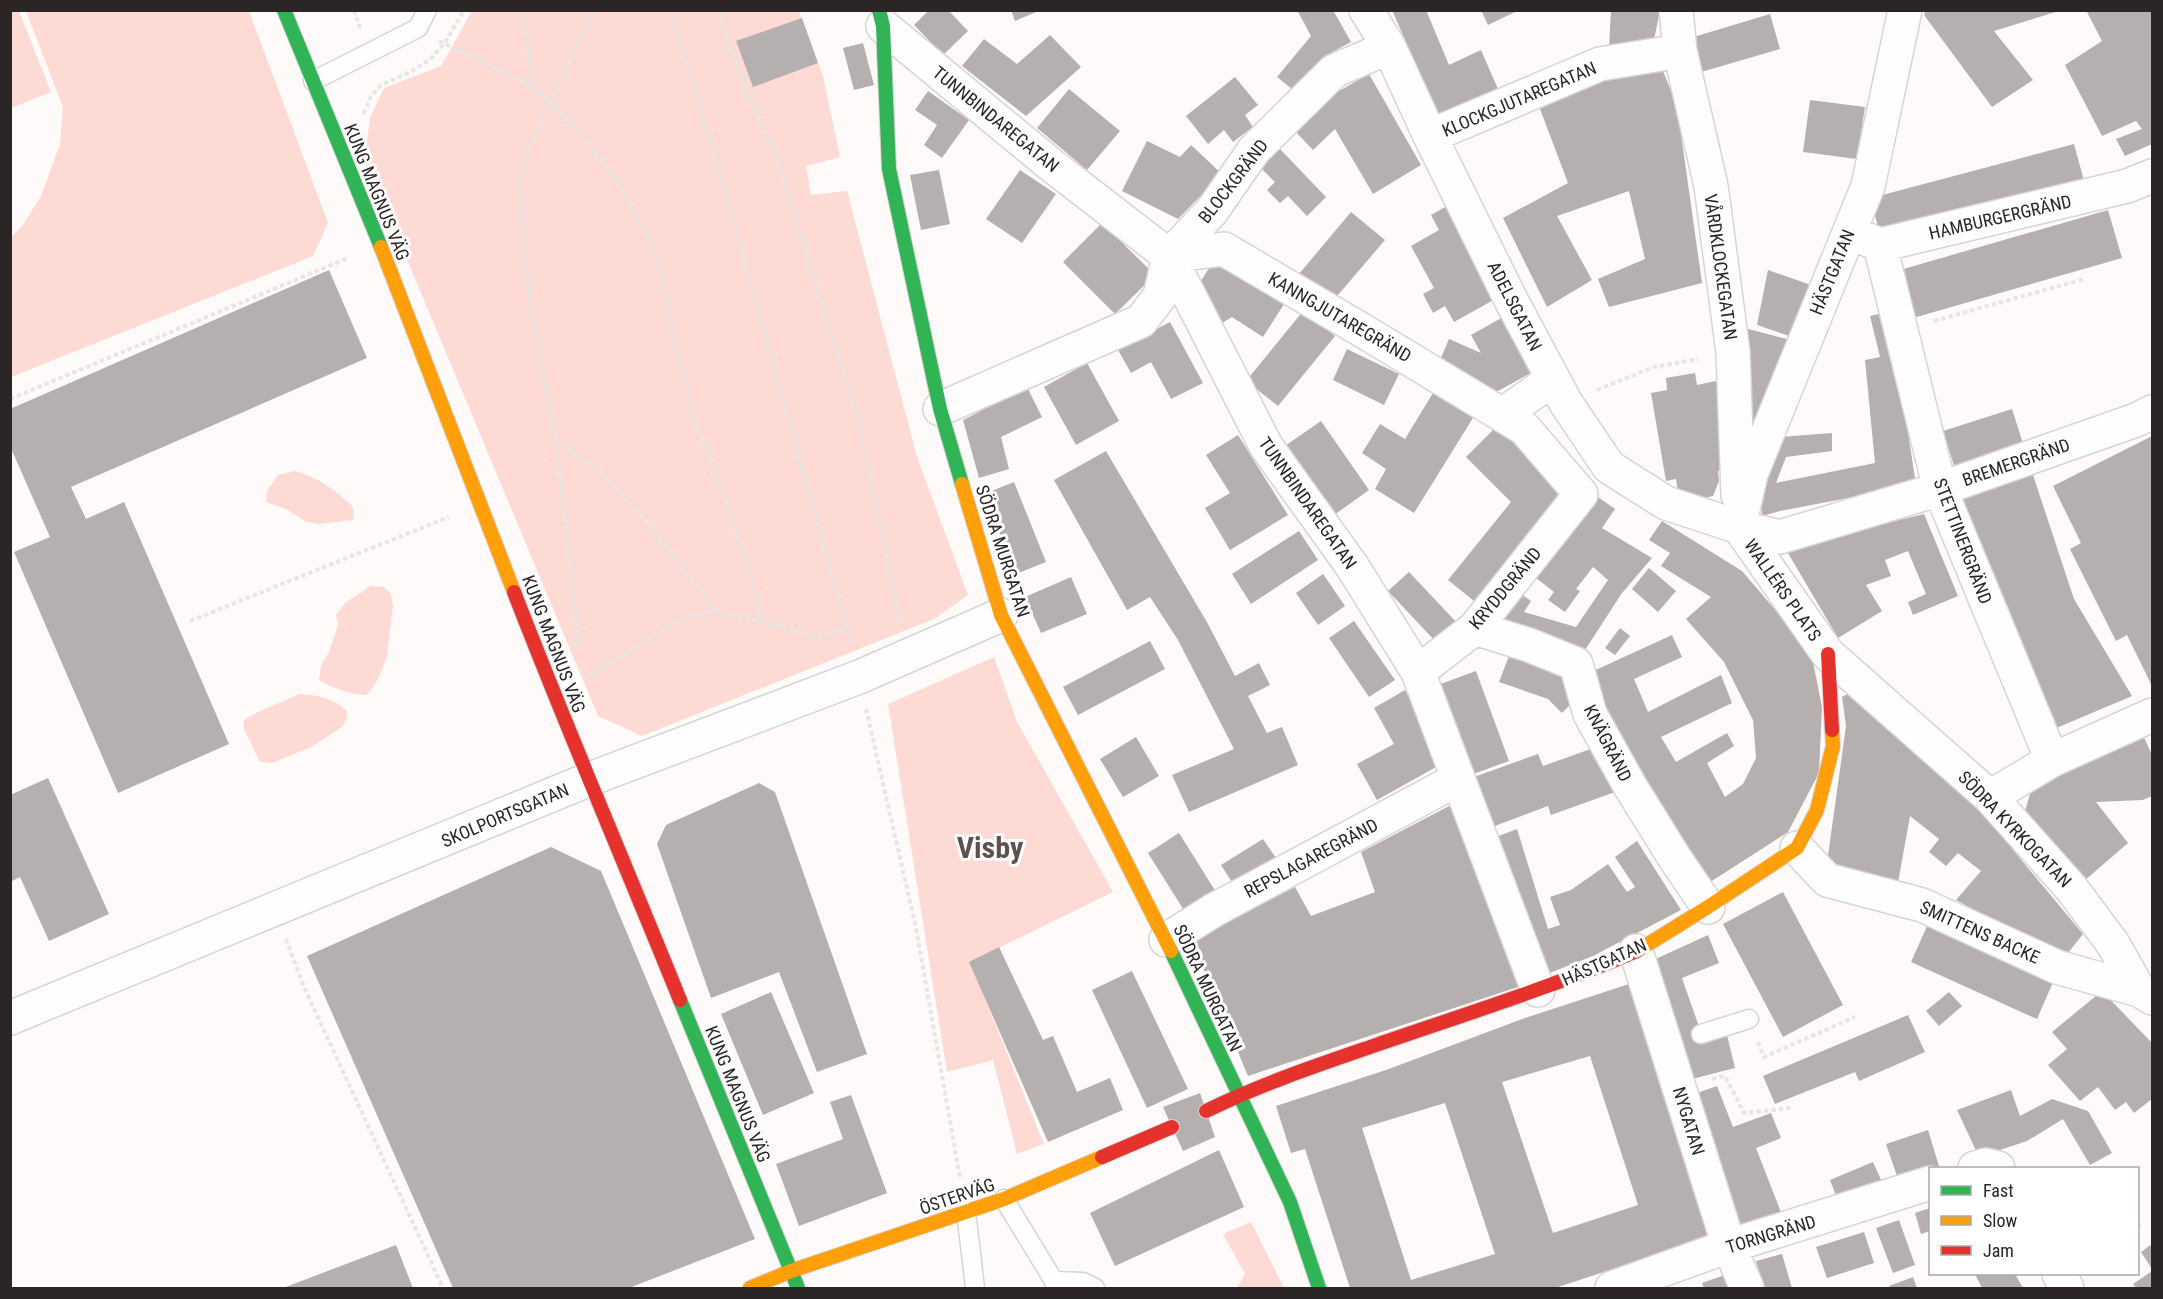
<svg xmlns="http://www.w3.org/2000/svg" width="2163" height="1299" viewBox="0 0 2163 1299" font-family="'Roboto Condensed',sans-serif">
<style>
.green{fill:#fddad4}
.building{fill:#b5b0af;fill-rule:evenodd}
.lines{fill:none;stroke-linecap:round;stroke-linejoin:round}
.lane-casing{stroke:#d9d4d4;stroke-width:21}
.street-casing{stroke:#d9d4d4;stroke-width:36}
.fast-casing{stroke:#d9d4d4;stroke-width:16}
.slow-casing{stroke:#d9d4d4;stroke-width:16}
.jam-casing{stroke:#d9d4d4;stroke-width:16}
.path{stroke:#e6e6e5;stroke-width:4;stroke-dasharray:4.5 3;stroke-linecap:butt}
.lane{stroke:#fffefe;stroke-width:18}
.street{stroke:#fffefe;stroke-width:33}
.fast{stroke:#30b455;stroke-width:14}
.slow{stroke:#ff9f0a;stroke-width:14}
.jam{stroke:#e5322d;stroke-width:14}
.labels{text-anchor:middle;dominant-baseline:central;stroke-width:6;stroke-linejoin:round;paint-order:stroke}
.street-label{font-size:18px;fill:#2b2625;stroke:#fff}
.town-label{font-size:30px;font-weight:bold;fill:#5d504f;stroke:#fff}
</style>
<rect width="100%" height="100%" fill="#fefaf9"/>
<path class="green" d="M11,10L19,11L51,92L11,108Z
M26,11H249L328,223L313,256L11,377V237L23,225L41,196L60,144L63,107Z
M472,11H799L823,76L840,157L806,166L811,195L847,191L917,457L968,595L934,619L642,736L598,716L365,159L370,118L384,88L441,66Z
M295,471C319,478 336,490 353,507V520L319,524L306,522L288,510L266,502L267,491L278,475Z
M371,586L384,587L391,594L393,606L387,657L377,681L367,695C349,694 335,689 319,680L321,666L329,652L338,625L336,615L346,602Z
M994,657L1017,722L1113,892L970,962L1044,1144L1017,1154L993,1060L947,1072L888,704Z
M299,694C316,695 334,698 347,711V718L342,727L311,747L272,763L260,762L244,729V720C261,709 281,703 299,694Z
M1251,1222L1284,1288H1237L1245,1274L1223,1234Z"/>
<path class="building" d="M929,10H948L968,31L943,55L914,25Z
M1011,10H1035L1036,12L1015,21Z
M1297,10H1333L1351,42L1329,54L1297,93L1277,77L1311,36Z
M1392,10H1426L1449,65L1481,50L1501,96L1441,123Z
M1481,10H1519L1488,25Z
M1611,10H1660L1652,50L1609,48Z
M1926,10H2059V11L1994,31L2033,80L1992,107L1924,15Z
M2086,10H2152V144L2125,156L2116,139L2142,129L2136,121L2102,136L2065,65L2102,41Z
M1770,14L1780,49L1691,75L1687,39Z
M802,18L818,63L753,87L736,41Z
M1050,35L1081,67L1026,116L962,66L984,39L1017,64Z
M863,43L874,85L854,90L843,48Z
M1657,56L1677,106L1702,283L1609,307L1598,279L1645,259L1629,191L1557,216L1592,280L1547,307L1503,218L1568,183L1537,101Z
M1369,74L1421,165L1373,194L1335,129L1313,150L1293,129L1323,100Z
M1235,77L1258,105L1245,115L1253,127L1233,142L1224,130L1208,144L1186,116Z
M1069,89L1120,131L1087,170L1037,128Z
M928,91L969,120L942,158L924,145L937,125L915,110Z
M1810,100L1865,107L1857,159L1803,152Z
M1147,141L1180,157L1191,145L1222,174L1178,219L1122,191Z
M2074,144L2084,181L1880,236L1871,198Z
M1279,148L1326,197L1307,216L1288,196L1280,203L1267,190L1275,182L1259,166Z
M939,170L950,224L921,230L910,175Z
M1020,170L1056,194L1022,243L986,219Z
M1447,206L1497,298L1454,322L1445,306L1433,313L1423,294L1434,288L1411,246L1439,230L1431,215Z
M2108,210L2122,258L1906,320L1893,272Z
M1351,212L1385,240L1332,302L1299,274Z
M1102,223L1155,275L1115,314L1063,262Z
M1216,257L1286,301L1263,337L1232,317L1217,326L1196,289Z
M329,270L367,358L71,487L86,519L124,502L229,744L118,793L14,552L50,537L10,446V409Z
M1768,270L1814,286L1798,339L1757,325Z
M1304,310L1335,336L1278,406L1246,381Z
M1887,312L1896,353L1916,485L1780,511L1762,516L1760,486L1780,437L1832,433V451L1786,457L1776,483L1875,463L1865,360L1880,357L1870,316Z
M1505,316L1536,370L1498,391L1438,365L1449,339L1481,353L1471,335Z
M1170,322L1203,383L1171,399L1151,362L1131,373L1118,350Z
M1748,329L1794,341L1742,460Z
M1347,349L1399,374L1384,405L1333,380Z
M1087,363L1119,421L1076,445L1044,387Z
M1695,373L1697,385L1716,381L1731,468L1718,471L1719,481L1713,496L1695,500L1678,492L1676,479L1666,481L1651,393L1667,390L1666,378Z
M1027,387L1042,417L1001,437L1009,469L979,478L963,420Z
M1436,388L1476,413L1414,513L1375,489L1386,469L1362,453L1380,424L1405,439Z
M2012,409L2026,453L1957,475L1943,431Z
M1321,421L1369,490L1330,518L1282,448Z
M1499,424L1569,498L1479,605L1448,580L1511,502L1466,457Z
M1238,435L1288,515L1230,550L1205,508L1230,493L1206,455Z
M2152,436V686L2127,635L2116,641L2070,549L2081,543L2053,486Z
M1106,451L1208,624L1235,676L1259,663L1270,685L1248,696L1267,733L1282,727L1298,765L1189,812L1172,775L1234,749L1178,640L1150,597L1127,610L1054,480Z
M2030,466L2074,599L2132,696L2047,732L2001,620L1960,490Z
M1014,482L1046,562L1016,574L984,494Z
M1595,495L1615,509L1602,528L1652,558L1622,593L1585,650L1564,646L1496,622L1517,591L1531,601L1524,612L1576,627L1608,580L1593,567L1576,589L1580,591L1565,612L1548,600L1554,592L1531,574Z
M1924,514L1958,596L1913,615L1908,602L1926,594L1908,551L1885,560L1891,576L1866,585L1882,611L1838,638L1785,548Z
M1662,521L1742,571L1811,652L1822,707L1819,773L1788,832L1704,886L1620,742L1589,673L1672,635L1682,657L1634,679L1648,712L1721,675L1732,703L1661,737L1676,762L1727,733L1734,746L1707,763L1725,797L1743,784L1756,758L1753,720L1724,662L1686,619L1711,597L1661,566L1670,553L1649,540Z
M1299,531L1318,560L1251,604L1232,574Z
M1649,568L1676,591L1658,612L1632,589Z
M1409,572L1459,625L1438,644L1388,591Z
M1323,574L1345,606L1318,625L1296,593Z
M1071,577L1087,614L1041,633L1025,597Z
M1354,621L1395,680L1369,697L1329,638Z
M1620,628L1630,636L1615,655L1605,648Z
M1150,641L1165,669L1078,715L1063,687Z
M1509,656L1561,675L1581,694L1562,713L1548,699L1499,682Z
M1476,671L1509,761L1468,776L1435,686Z
M1856,689L2019,843L2013,850L2083,934L2064,958L1956,900L1981,871L1958,853L1946,866L1929,852L1939,839L1910,816L1898,883L1826,870L1846,726L1842,697Z
M1405,690L1445,762L1377,800L1357,764L1394,744L1374,708Z
M2143,735L2152,755V796L2143,800L2096,802L2128,843L2084,881L2025,811L2032,787Z
M1136,737L1159,776L1123,797L1100,759Z
M1599,746L1615,792L1551,815L1548,806L1492,827L1474,777L1538,754L1543,766Z
M48,778L109,914L49,941L20,877L10,882V795Z
M759,783L775,792L867,1054L817,1072L779,972L711,998L657,844L666,825Z
M1455,803L1524,985L1248,1076L1192,941L1295,887L1311,916L1375,892L1361,852Z
M1517,829L1548,929L1560,925L1550,897L1571,890L1608,864L1627,892L1635,887L1615,857L1637,841L1681,910L1593,956L1542,976L1491,839Z
M1179,833L1216,892L1185,912L1148,853Z
M1263,839L1276,858L1234,885L1221,865Z
M551,847L601,871L755,1239L629,1288H453L307,956Z
M1783,892L1843,1005L1783,1037L1723,924Z
M1928,924L2054,980L2037,1019L1911,962Z
M1708,935L1719,963L1682,978L1704,1041L1727,1035L1735,1068L1684,1081L1649,962Z
M999,947L1043,1040L1053,1036L1077,1092L1110,1078L1123,1110L1048,1142L969,962Z
M1132,971L1188,1089L1147,1108L1092,990Z
M1629,984L1711,1237L1555,1288H1350L1305,1149L1291,1153L1276,1106L1386,1070L1525,1018ZM1590,1056L1638,1205L1553,1233L1502,1082ZM1445,1103L1495,1254L1411,1280L1362,1128Z
M2102,991L2152,1043V1099L2134,1113L2126,1102L2115,1110L2098,1087L2080,1101L2048,1065L2067,1049L2052,1032Z
M771,992L814,1093L763,1115L721,1014Z
M1949,992L1962,1006L1939,1026L1926,1011Z
M1908,1015L1925,1052L1859,1081L1855,1072L1775,1104L1763,1076Z
M1717,1086L1733,1127L1771,1113L1781,1138L1756,1148L1782,1215L1743,1231L1691,1095Z
M2011,1090L2020,1116L2052,1099L2088,1111L2112,1153L2090,1165L2063,1119L2027,1141L1979,1157L1957,1110Z
M1200,1093L1215,1137L1183,1151L1163,1107Z
M851,1095L887,1193L799,1226L776,1164L843,1139L830,1102Z
M1928,1130L1939,1166L1898,1179L1886,1144Z
M1219,1150L1244,1207L1115,1266L1090,1213Z
M1873,1162L1883,1184L1839,1203L1830,1180Z
M1930,1208V1231L1921,1234L1915,1213Z
M1899,1220L1915,1265L1893,1273L1876,1228Z
M1864,1232L1874,1263L1827,1278L1816,1247Z
M2152,1244V1269L2141,1252Z
M396,1245L413,1288H283Z
M1782,1254L1792,1288H1764L1756,1261Z
M2152,1271V1288H2136L2133,1284Z
M1728,1274L1733,1288H1704L1702,1283Z
M1975,1274H2015L2023,1288H1982Z
M1913,1277L1917,1288H1889V1286Z"/>
<g class="lines">
<g class="lane-casing">
<path id="lane" d="M313,81L418,28L427,10
M1701,1034L1749,1019
M1004,1199L1054,1281L1055,1288
M966,1211L975,1288
M1054,1281L1083,1282L1095,1288"/>
</g>
<g class="street-casing">
<path id="street" d="M1366,10L1389,47L1430,136L1511,300L1566,403L1609,467L1666,503L1739,527L1780,537L1940,489L2136,420L2152,412
M1676,10L1680,51L1711,186L1733,352L1738,495
M883,26L1050,164L1169,256L1266,446L1352,566L1418,672L1538,990
M1430,136L1600,64L1680,51
M1859,236L1880,245L2127,186L2152,176
M1880,245L1940,489L2052,760
M1169,256L1224,249L1360,329L1524,428L1581,494L1475,628L1418,672
M940,409L1141,321L1160,296L1169,256L1212,211L1254,150L1334,71L1389,47
M1503,414L1552,380
M1739,527L1828,654L1990,797L2072,889L2113,944L2139,990L2152,998
M1739,527L1751,474L1868,186L1905,10
M1475,628L1529,645L1576,664L1590,714L1630,786L1674,857L1708,907
M1990,797L2052,760L2152,715
M1797,848L1827,880L1922,905L2057,967L2139,990
M1166,940L1214,910L1458,779
M1636,951L1729,1246L1747,1288
M10,1018L590,779L859,677L1001,615
M1975,1168L1986,1165L1998,1168
M2059,1274L2067,1288
M1612,1288L1729,1246L1930,1183"/>
</g>
<g class="fast-casing">
<path id="fast" d="M284,10L381,247
M879,10L883,26L889,169L940,409L962,484
M1171,951L1290,1202L1319,1288
M680,1000L798,1288"/>
</g>
<g class="slow-casing">
<path id="slow" d="M381,247L514,592
M962,484L1001,615L1171,951
M1637,951L1708,907L1797,848L1817,810L1833,746L1832,730
M750,1288L791,1271L1004,1199L1102,1157"/>
</g>
<g class="jam-casing">
<path id="jam" d="M514,592C567,729 625,864 680,1000
M1828,654L1832,730
M1206,1111C1261,1084 1318,1065 1376,1045C1463,1015 1552,987 1637,951
M1102,1157L1172,1127"/>
</g>
<path class="path" d="M354,10L360,28
M523,10L533,86
M670,10L719,171L851,643
M721,10C727,55 753,107 773,147L858,420L900,622
M439,41L533,87L550,102L577,131L617,180L657,255L674,338L694,417L735,527L763,621
M364,114L371,96L381,85L411,72L430,59L444,44L464,10
M1934,321L2084,279
M1597,390L1654,367L1698,359
M10,399L348,258
M556,440L600,471L644,519L717,611
M190,621L449,517
M573,645L579,642L576,617L556,440L535,333L522,234L520,172L550,102L595,10
M584,679L685,617L717,611L787,628L815,637L848,628
M866,709L916,928L960,1178
M286,939L304,987L443,1288
M1758,1042L1764,1057L1855,1017
M1712,1079L1725,1076L1744,1113L1791,1108
M2138,1223L2140,1228"/>
<use href="#lane" class="lane"/>
<use href="#street" class="street"/>
<use href="#fast" class="fast"/>
<use href="#slow" class="slow"/>
<use href="#jam" class="jam"/>
</g>
<g class="labels">
<g class="street-label">
<text transform="translate(1519 99) rotate(-23)">KLOCKGJUTAREGATAN</text>
<text transform="translate(996 119) rotate(39)">TUNNBINDAREGATAN</text>
<text transform="translate(1233 181) rotate(-52)">BLOCKGRÄND</text>
<text transform="translate(377 192) rotate(68)">KUNG MAGNUS VÄG</text>
<text transform="translate(2000 217) rotate(-13)">HAMBURGERGRÄND</text>
<text transform="translate(1721 267) rotate(82)">VÅRDKLOCKEGATAN</text>
<text transform="translate(1832 272) rotate(-68)">HÄSTGATAN</text>
<text transform="translate(1515 306) rotate(63)">ADELSGATAN</text>
<text transform="translate(1340 317) rotate(30)">KANNGJUTAREGRÄND</text>
<text transform="translate(2016 462) rotate(-19)">BREMERGRÄND</text>
<text transform="translate(1308 503) rotate(55)">TUNNBINDAREGATAN</text>
<text transform="translate(1963 541) rotate(69)">STETTINERGRÄND</text>
<text transform="translate(1003 551) rotate(72)">SÖDRA MURGATAN</text>
<text transform="translate(1505 588) rotate(-50)">KRYDDGRÄND</text>
<text transform="translate(1783 590) rotate(55)">WALLÉRS PLATS</text>
<text transform="translate(554 644) rotate(69)">KUNG MAGNUS VÄG</text>
<text transform="translate(1608 743) rotate(63)">KNÄGRÄND</text>
<text transform="translate(505 815) rotate(-23)">SKOLPORTSGATAN</text>
<text transform="translate(2015 829) rotate(46)">SÖDRA KYRKOGATAN</text>
<text transform="translate(1311 858) rotate(-28)">REPSLAGAREGRÄND</text>
<text transform="translate(1980 932) rotate(24)">SMITTENS BACKE</text>
<text transform="translate(1604 962) rotate(-24)">HÄSTGATAN</text>
<text transform="translate(1208 988) rotate(65)">SÖDRA MURGATAN</text>
<text transform="translate(738 1094) rotate(68)">KUNG MAGNUS VÄG</text>
<text transform="translate(1689 1121) rotate(73)">NYGATAN</text>
<text transform="translate(957 1196) rotate(-19)">ÖSTERVÄG</text>
<text transform="translate(1771 1234) rotate(-17)">TORNGRÄND</text>
</g>
<g class="town-label">
<text x="990" y="847">Visby</text>
</g>
</g>
<rect width="2163" height="1299" fill="none" stroke="#2b2625" stroke-width="24"/>
<rect x="1929" y="1167" width="210" height="108" fill="#ffffff" stroke="#aaa8a8" stroke-width="1.5"/>
<rect x="1941" y="1186" width="30" height="9" fill="#30b455" stroke="#aaa8a8" stroke-width="1.5"/>
<text x="1983" y="1197" font-size="18" fill="#2b2625">Fast</text>
<rect x="1941" y="1216" width="30" height="9" fill="#ff9f0a" stroke="#aaa8a8" stroke-width="1.5"/>
<text x="1983" y="1227" font-size="18" fill="#2b2625">Slow</text>
<rect x="1941" y="1246" width="30" height="9" fill="#e5322d" stroke="#aaa8a8" stroke-width="1.5"/>
<text x="1983" y="1257" font-size="18" fill="#2b2625">Jam</text>
</svg>
